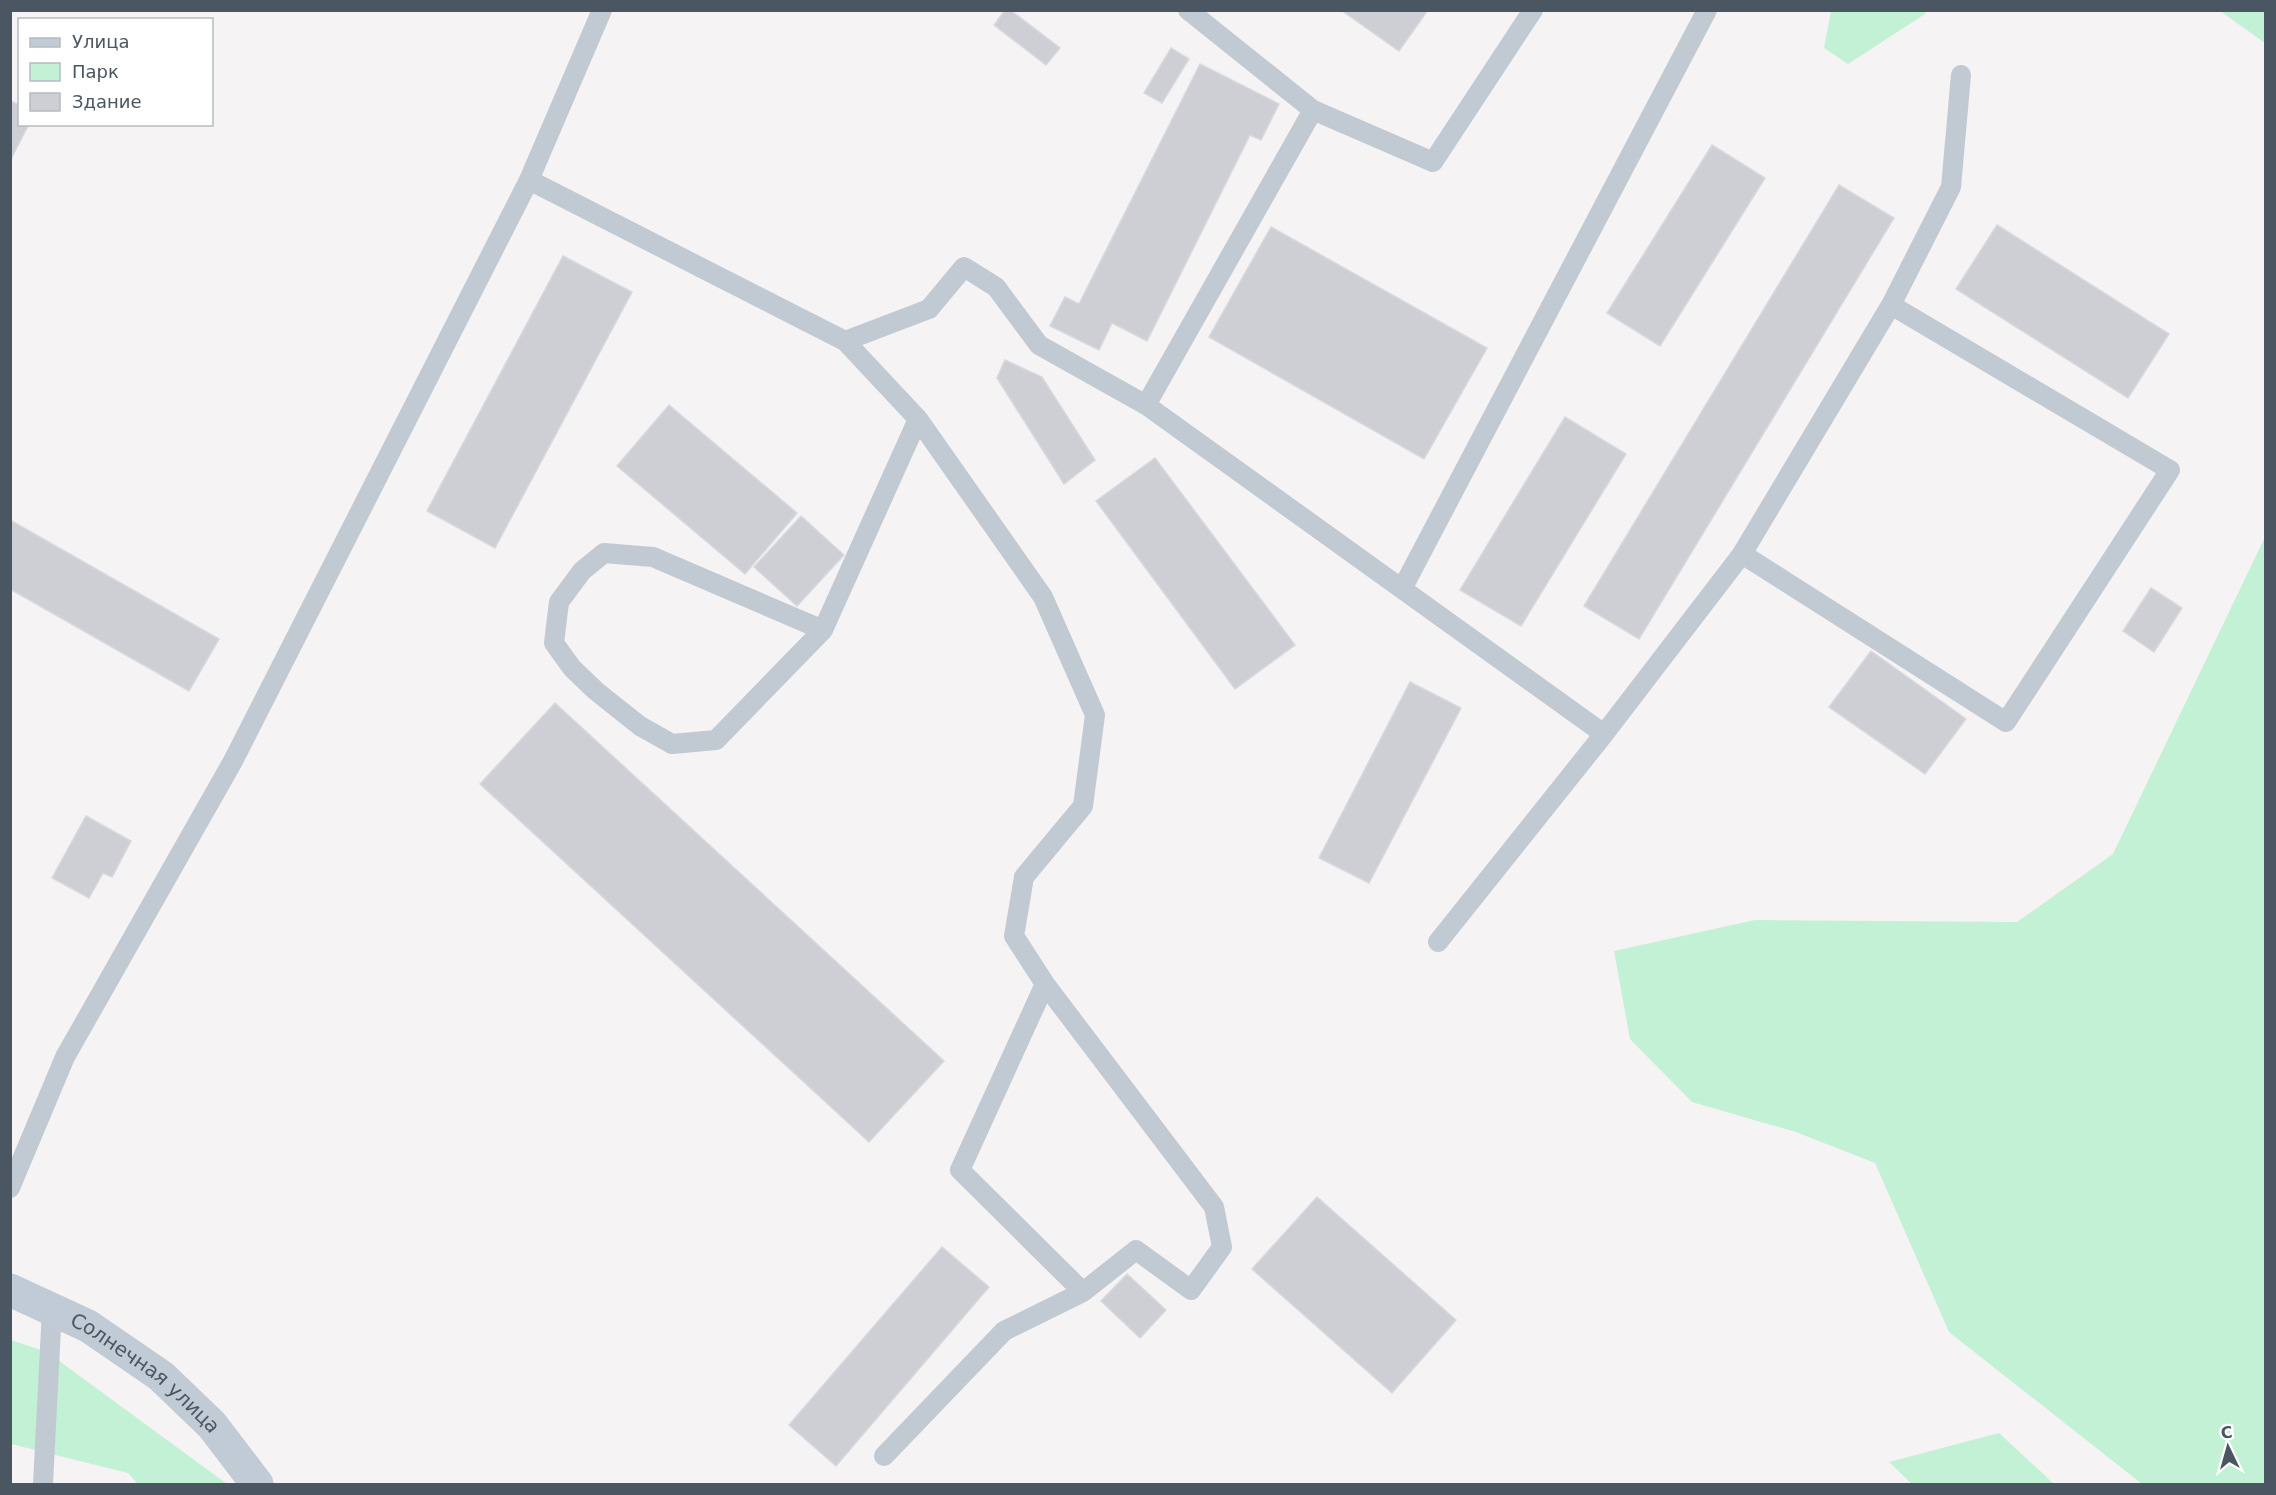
<svg xmlns="http://www.w3.org/2000/svg" width="2276" height="1495" viewBox="0 0 2276 1495" font-family="'DejaVu Sans',sans-serif">
<style>
.green{fill:#c3f1d5}
.building{fill:#cdcfd5;stroke:#d7d9de;stroke-width:1.5}
.lines{fill:none;stroke-linecap:round;stroke-linejoin:round}
.lane{stroke:#c1cad2;stroke-width:20}
.secondary{stroke:#c1cbd6;stroke-width:33}
.labels{text-anchor:middle;dominant-baseline:central;stroke-width:6;stroke-linejoin:round;paint-order:stroke}
.street-label{font-size:20px;fill:#4a5661;stroke:#fff}
</style>
<rect width="100%" height="100%" fill="#f5f3f3"/>
<path class="green" d="M1831,11V10L1926,11L1925,14L1848,64L1824,48Z
M2220,11H2265V43Z
M2265,537V1484H2142L1949,1332L1875,1163L1796,1132L1692,1102L1630,1039L1614,951L1755,920L2017,922L2113,854Z
M11,1340L47,1352L227,1484H138L128,1473L11,1444Z
M1999,1433L2054,1484H1912L1889,1462Z"/>
<path class="building" d="M1005,10H1010L1060,48L1046,65L994,25Z
M1341,10H1428L1399,51Z
M1171,48L1189,59L1162,103L1144,93Z
M1200,64L1279,104L1261,140L1250,135L1147,341L1112,323L1099,350L1050,326L1065,297L1079,304Z
M10,101L20,105V124H29L10,161Z
M1712,145L1765,178L1660,346L1607,313Z
M1839,185L1894,218L1639,639L1584,606Z
M1997,225L2169,334L2128,398L1956,289Z
M1271,227L1487,348L1424,459L1209,337Z
M563,256L632,292L495,548L427,511Z
M1005,360L1042,377L1095,460L1064,484L997,378Z
M669,405L797,513L745,574L617,466Z
M1565,417L1626,454L1521,626L1460,590Z
M1155,458L1295,645L1235,689L1096,501Z
M801,516L844,555L797,606L754,567Z
M10,520L219,639L189,691L10,589Z
M2151,588L2182,608L2154,652L2123,631Z
M1871,651L1966,719L1925,774L1829,707Z
M1410,682L1461,708L1369,883L1319,858Z
M555,703L944,1061L869,1142L480,784Z
M86,816L131,841L112,877L103,873L89,898L52,878Z
M1317,1197L1456,1320L1392,1393L1252,1269Z
M942,1247L989,1287L836,1466L789,1425Z
M1127,1274L1166,1310L1140,1338L1101,1301Z"/>
<g class="lines">
<path class="lane" d="M1188,10L1313,110L1146,405L1604,734L1742,554L1891,305L1951,187L1961,75
M1313,110L1433,162L1533,10
M529,180L845,341L929,309L964,267L996,287L1039,345L1146,405
M1742,554L2006,722L2170,470L1891,305
M1402,589L1707,10
M823,630L716,740L672,744L640,726L596,691L572,668L554,643L559,602L582,571L604,553L653,557L823,630L918,419L845,341
M1438,942L1604,734
M1045,984L960,1170L1083,1292
M10,1188L65,1057L233,761L529,180L602,10
M884,1456L1004,1331L1083,1292L1136,1250L1191,1290L1222,1247L1214,1207L1045,984L1014,936L1024,877L1083,806L1095,715L1043,597L918,419
M43,1484L52,1309"/>
<path class="secondary" id="s1" d="M10,1290L88,1326L161,1376L212,1425L257,1484"/>
</g>
<g class="labels">
<g class="street-label">
<text stroke="none"><textPath href="#s1" startOffset="160">Солнечная улица</textPath></text>
</g>
</g>
<rect width="2276" height="1495" fill="none" stroke="#4a5661" stroke-width="24"/>
<rect x="18" y="18" width="195" height="108" fill="#ffffff" stroke="#b7bbc0" stroke-width="1.5"/>
<rect x="30" y="38" width="30" height="9" fill="#c1cbd6" stroke="#b7bbc0" stroke-width="1.5"/>
<text x="72" y="48" font-size="18" fill="#4a5661">Улица</text>
<rect x="30" y="63" width="30" height="18" fill="#c3f1d5" stroke="#b7bbc0" stroke-width="1.5"/>
<text x="72" y="78" font-size="18" fill="#4a5661">Парк</text>
<rect x="30" y="93" width="30" height="18" fill="#cdcfd5" stroke="#b7bbc0" stroke-width="1.5"/>
<text x="72" y="108" font-size="18" fill="#4a5661">Здание</text>
<g transform="translate(2228 1447) rotate(355)" stroke="#ffffff" stroke-width="4.5" paint-order="stroke">
<path d="M0-4.5L10 22L0 15L-10 22Z" fill="#4a5661"/>
<text y="-9" font-size="16" font-weight="bold" text-anchor="middle" fill="#4a5661">С</text>
</g>
</svg>
